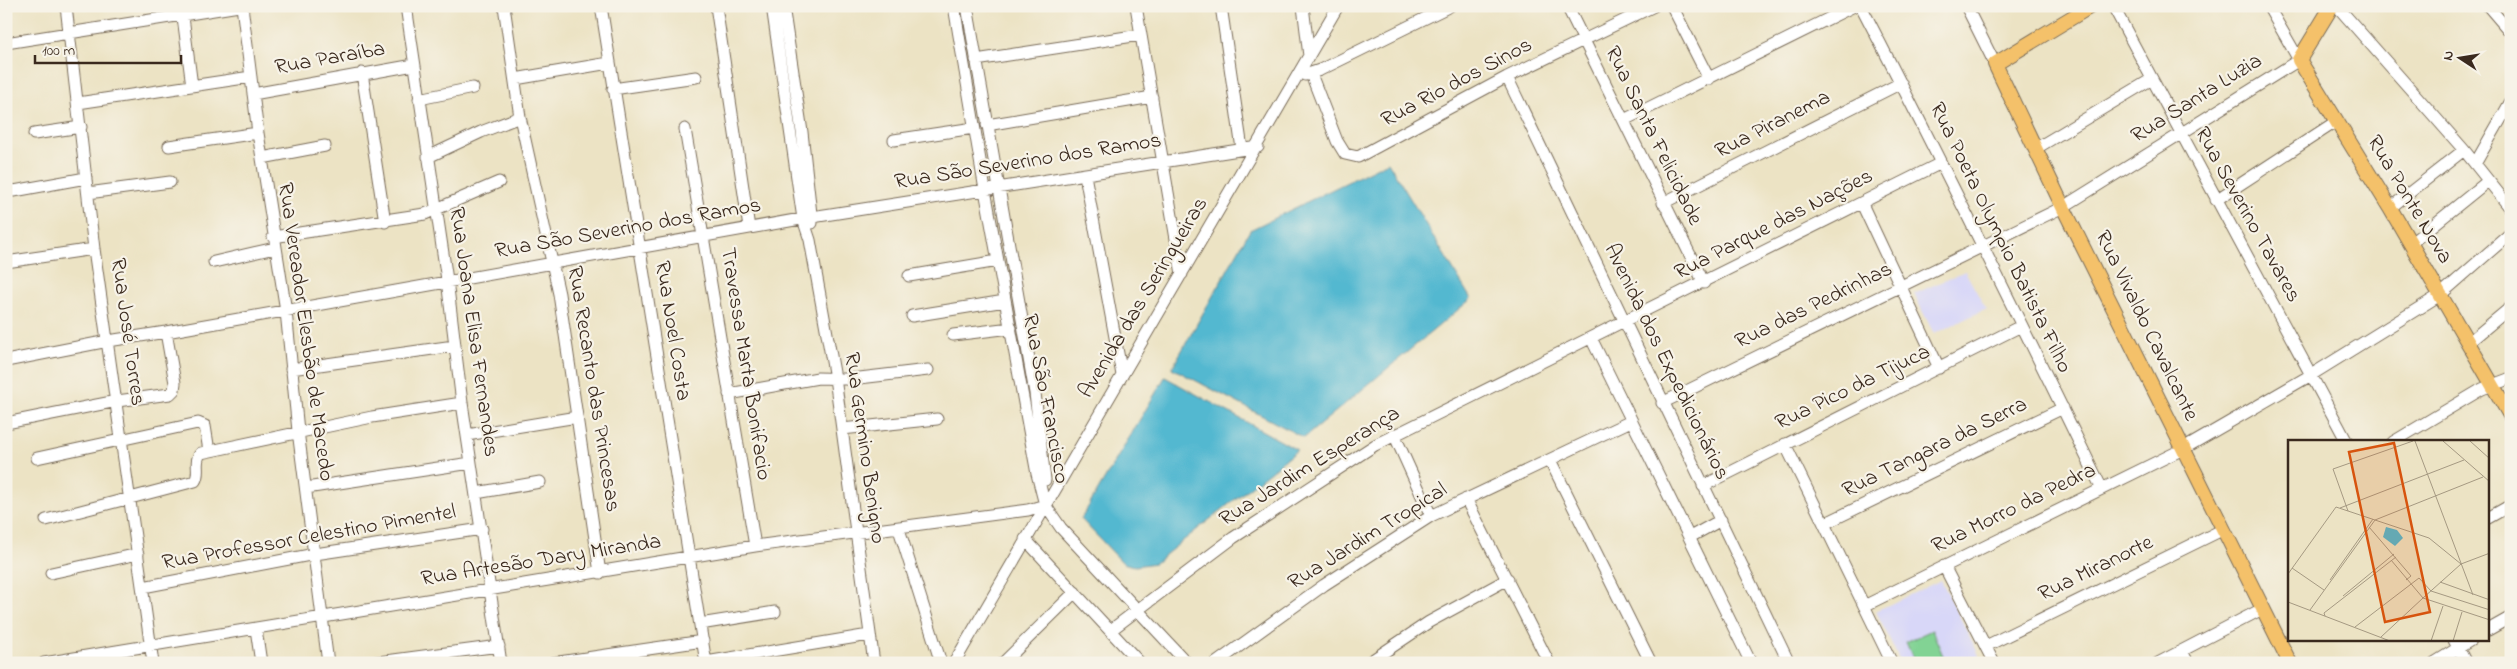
<svg xmlns="http://www.w3.org/2000/svg" width="2517" height="669" viewBox="0 0 2517 669" font-family="'Indie Flower',sans-serif">
<style>
.built{fill:#d8d7f8}
.green{fill:#82d394;stroke:#5e7e59}
.water{fill:#52b8d0;stroke:#467177}
.lines{fill:none;stroke-linecap:round;stroke-linejoin:round}
.minor-casing{stroke:#796b58;stroke-width:13}
.major-casing{stroke:#796b58;stroke-width:16}
.minor{stroke:#fff;stroke-width:11}
.major{stroke:#f4c16a;stroke-width:14}
.labels{text-anchor:middle;dominant-baseline:central;stroke-width:4.5;stroke-linejoin:round;paint-order:stroke}
.street-label{font-size:22px;fill:#3b2a1e;stroke:#f7f3e8}
.inset-road{fill:none;stroke:#a59982;stroke-width:1}
.view{fill:#d7540e;fill-opacity:0.15;stroke:#d7540e;stroke-width:2.5}
.inset-edge{fill:none;stroke:#3b2a1e;stroke-width:2.5}
</style>
<rect width="100%" height="100%" fill="#f7f3e8"/>
<filter id="ink" filterUnits="userSpaceOnUse"><feTurbulence type="fractalNoise" baseFrequency=".02" numOctaves="2"/><feDisplacementMap in="SourceGraphic" scale="10" xChannelSelector="R" yChannelSelector="G"/><feConvolveMatrix kernelMatrix="1 2 1 2 8 2 1 2 1" color-interpolation-filters="sRGB"/></filter>
<filter id="wash" filterUnits="userSpaceOnUse"><feTurbulence type="fractalNoise" baseFrequency=".0096" numOctaves="4" result="noise"/><feDisplacementMap in="SourceGraphic" scale="20" xChannelSelector="R" yChannelSelector="G"/><feGaussianBlur stdDeviation="1.12" result="paint"/><feColorMatrix in="noise" values="0 0 0 0 0 0 0 0 0 0 0 0 0 0 0 0 0 1.4 0 .05"/><feComposite in="paint" operator="in"/></filter>
<g filter="url(#wash)">
<rect width="100%" height="100%" fill="#ece3c4"/>
<path class="built" d="M1965,271L1986,309L1934,334L1914,294Z
M1941,580L1983,663H1901L1876,611Z"/>
<path class="green" d="M1932,630L1946,663H1915L1906,642Z"/>
<path class="water" d="M1388,162L1471,299L1304,438L1172,368L1250,230Z
M1165,377L1297,450L1155,563L1135,566L1123,563L1081,519Z"/>
</g>
<g filter="url(#ink)">
<g class="lines">
<g class="minor-casing">
<path id="minor" d="M66,6L94,249L153,663
M242,6L258,133L286,311L298,431L328,663
M406,6L447,280L462,403L501,663
M504,6L520,117L559,294L600,573
M601,6L706,663
M716,6L749,228
M772,6L803,219L810,240L835,378L874,663
M783,6L802,132L812,223
M954,6L985,190L1037,474L1045,505L1061,528L1187,663
M967,6L1035,393L1045,480
M1136,6L1182,274
M1221,6L1242,149
M1303,6L1309,56
M1567,6L1704,283
M1672,6L1709,79
M1861,6C1944,166 2023,327 2102,489
M1966,6L1995,64
M2113,6L2347,442
M2337,6L2464,150L2511,209
M2488,6L2511,33
M183,17L192,86
M6,43L239,6
M976,60L1140,35
M362,73L385,222
M1311,74L1337,141L1345,154L1358,157L1507,77L1654,6
M1305,75L1320,70L1450,6
M1507,77L1789,663
M515,79L609,63
M613,89L696,77
M253,94L414,65
M419,99L473,88
M78,103L251,77
M1624,120L1854,6
M987,125L1152,97
M685,129L755,546
M34,134L81,127
M894,140L974,128
M169,146L258,133
M2035,149L2152,79
M428,157L481,132L520,117
M262,158L325,146
M2475,164L2511,101
M1085,175L1122,375
M6,188L14,191L86,178
M88,193L170,182
M2216,200L2337,121
M1663,203L1901,83
M1862,204L1939,368
M2390,208L2464,150
M273,237L425,214L499,182
M2410,244L2488,181
M6,262L94,249
M214,262L275,248
M909,276L998,261
M912,316L1005,301
M953,335L1011,328
M1591,338L1751,663
M2468,343L2511,307
M6,361L108,341L166,332L812,217L1258,147
M291,369L454,346
M729,394L818,378L851,379L928,370
M1662,403L2063,207L2299,60L2268,6
M6,423L117,401L170,394L174,390L175,383L166,332
M842,429L937,419
M1394,434L1431,516
M467,435L577,417
M2393,442L2482,389L2511,378
M1785,444L1892,663
M37,458L198,423L205,426L209,451
M1550,460L1651,663
M1703,486L2021,326
M306,488L471,463
M476,493L540,482
M1466,499L1549,663
M2488,518L2511,505
M46,520L195,481C201,472 193,461 201,453L372,417L462,403
M1824,524L2063,408
M899,529L941,663
M1690,537L1721,520
M1025,539L1140,663
M1944,566L1994,663
M51,573L138,554
M143,587L315,554L482,529
M1864,606L2183,449L2311,375L2440,295L2511,233
M700,624L775,612
M256,629L261,663
M1111,630L1233,538L1375,445L1941,163
M2488,630L2511,617
M2454,640L2466,663
M1986,646L2224,529
M2182,651L2188,663
M706,662L869,635
M44,663L755,546L1028,510L1045,505
M371,663L499,646
M552,663L703,641
M954,663L1338,6
M1003,663L1075,592
M1216,663L1324,585L1431,516L1631,421
M1368,663L1429,622L1508,579
M2158,663L2264,608
M2434,663L2471,640"/>
</g>
<g class="major-casing">
<path id="major" d="M2091,6L1995,64L2063,207L2290,663
M2332,6L2299,60L2390,208L2511,417"/>
</g>
<use href="#minor" class="minor"/>
<use href="#major" class="major"/>
</g>
</g>
<g class="labels">
<g class="street-label">
<text transform="translate(330 59) rotate(-10)">Rua Paraíba</text>
<text transform="translate(1457 83) rotate(-28)">Rua Rio dos Sinos</text>
<text transform="translate(2197 99) rotate(-32)">Rua Santa Luzia</text>
<text transform="translate(1773 125) rotate(-27)">Rua Piranema</text>
<text transform="translate(1653 136) rotate(64)">Rua Santa Felicidade</text>
<text transform="translate(1028 162) rotate(-9)">Rua São Severino dos Ramos</text>
<text transform="translate(2409 200) rotate(59)">Rua Ponte Nova</text>
<text transform="translate(2247 215) rotate(61)">Rua Severino Tavares</text>
<text transform="translate(1774 225) rotate(-27)">Rua Parque das Nações</text>
<text transform="translate(628 229) rotate(-10)">Rua São Severino dos Ramos</text>
<text transform="translate(2000 238) rotate(64)">Rua Poeta Olympio Batista Filho</text>
<text transform="translate(1144 298) rotate(-59)">Avenida das Seringueiras</text>
<text transform="translate(1814 306) rotate(-26)">Rua das Pedrinhas</text>
<text transform="translate(2146 326) rotate(64)">Rua Vivaldo Cavalcante</text>
<text transform="translate(672 331) rotate(81)">Rua Noel Costa</text>
<text transform="translate(127 332) rotate(82)">Rua José Torres</text>
<text transform="translate(305 332) rotate(82)">Rua Vereador Elesbão de Macedo</text>
<text transform="translate(473 332) rotate(82)">Rua Joana Elisa Fernandes</text>
<text transform="translate(1666 362) rotate(64)">Avenida dos Expedicionários</text>
<text transform="translate(745 364) rotate(81)">Travessa Marta Bonifacio</text>
<text transform="translate(1853 388) rotate(-26)">Rua Pico da Tijuca</text>
<text transform="translate(593 389) rotate(81)">Rua Recanto das Princesas</text>
<text transform="translate(1045 399) rotate(79)">Rua São Francisco</text>
<text transform="translate(864 448) rotate(82)">Rua Germino Benigno</text>
<text transform="translate(1935 448) rotate(-26)">Rua Tangara da Serra</text>
<text transform="translate(1310 467) rotate(-32)">Rua Jardim Esperança</text>
<text transform="translate(2014 509) rotate(-26)">Rua Morro da Pedra</text>
<text transform="translate(1368 537) rotate(-32)">Rua Jardim Tropical</text>
<text transform="translate(309 538) rotate(-10)">Rua Professor Celestino Pimentel</text>
<text transform="translate(541 561) rotate(-9)">Rua Artesão Dary Miranda</text>
<text transform="translate(2096 569) rotate(-26)">Rua Miranorte</text>
</g>
</g>
<g transform="translate(2288 440)">
<rect width="201" height="201" fill="#ece3c4"/>
<path d="M98,87L109,90L115,98L107,106L95,97Z" fill="#52b8d0"/>
<path class="inset-road" d="M127,1L185,155M155,1L202,42M182,1L202,19M52,68L176,20M60,71L45,29L125,1M81,87L123,136L118,140M103,120L135,158L173,124L202,113M4,128L36,150M0,134L48,67L141,98L173,124M42,140L85,79M152,142L202,160M55,156L106,114M0,162L102,201M22,170L87,80L195,37M37,176L36,173L108,117M67,187L131,138L143,151L202,170M93,197L135,158L202,180M143,201L155,166M165,201L174,172"/>
<path class="view" d="M106,3L142,172L97,182L61,12Z"/>
<rect width="201" height="201" class="inset-edge"/>
</g>
<rect width="2517" height="669" fill="none" stroke="#f7f3e8" stroke-width="25"/>
<g transform="translate(2460 58) rotate(282)" stroke="#f7f3e8" stroke-width="4" paint-order="stroke">
<path d="M0-4L9 19L0 12L-9 19Z" fill="#3b2a1e"/>
<text y="-8" font-size="14" font-weight="bold" text-anchor="middle" fill="#3b2a1e">N</text>
</g>
<path d="M35 55v8h146v-8" fill="none" stroke="#3b2a1e" stroke-width="2.5"/>
<text x="42" y="55" font-size="15" fill="#3b2a1e" stroke="#f7f3e8" stroke-width="4" paint-order="stroke">100 m</text>
</svg>
